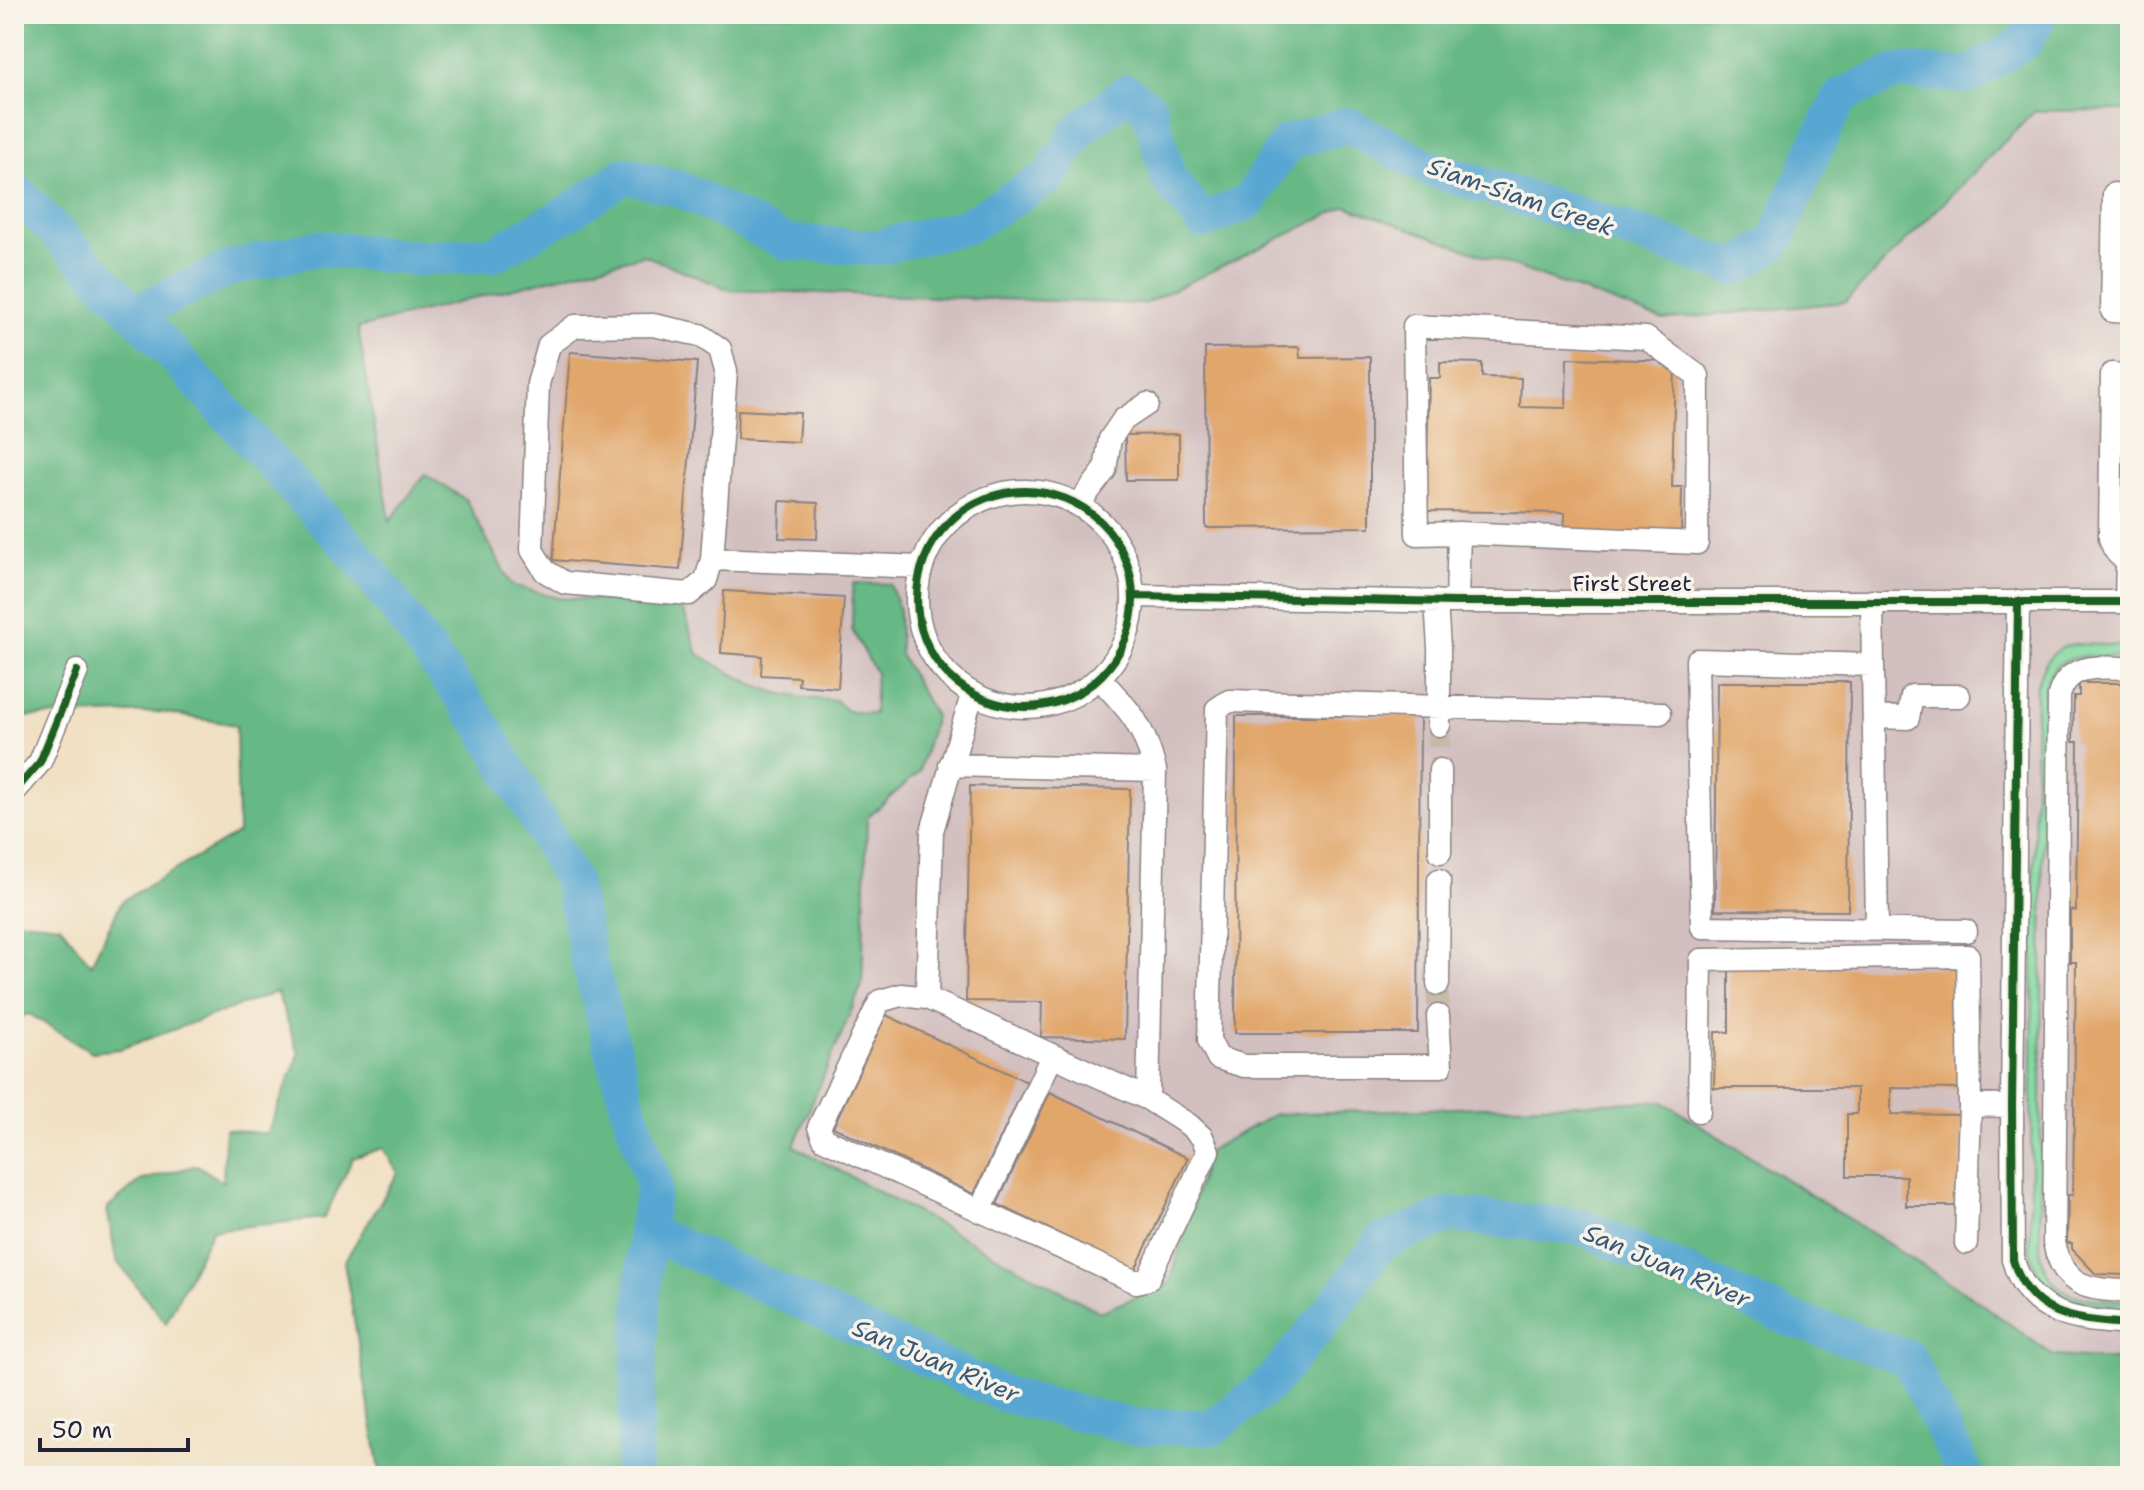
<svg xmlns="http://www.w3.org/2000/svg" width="2144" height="1490" viewBox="0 0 2144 1490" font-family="'Shantell Sans',sans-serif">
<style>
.industrial{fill:#d2bfc0}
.green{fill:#7ed79d;stroke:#507c6c;stroke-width:2}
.forest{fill:#66b884;stroke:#446d60;stroke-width:2}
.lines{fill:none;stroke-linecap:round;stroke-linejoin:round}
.river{stroke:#58a7d2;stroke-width:36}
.building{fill:#e1a66a}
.minor-tunnel{stroke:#c8baa8;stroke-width:22;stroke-dasharray:22 11;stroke-linecap:butt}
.minor-casing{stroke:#8a817f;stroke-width:25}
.minor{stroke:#fff;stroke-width:22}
.cycleway-casing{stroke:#f7f3e8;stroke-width:13}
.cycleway{stroke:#1b5e20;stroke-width:8}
.labels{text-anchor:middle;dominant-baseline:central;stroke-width:7;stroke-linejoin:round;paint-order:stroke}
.street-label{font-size:22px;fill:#22223b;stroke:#f7f3e8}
.water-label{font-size:24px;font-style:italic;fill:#385777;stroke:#f7f3e8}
</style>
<rect width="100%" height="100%" fill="#f7f3e8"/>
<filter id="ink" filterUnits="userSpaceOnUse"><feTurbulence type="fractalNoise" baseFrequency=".0125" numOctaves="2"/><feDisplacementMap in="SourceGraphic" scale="16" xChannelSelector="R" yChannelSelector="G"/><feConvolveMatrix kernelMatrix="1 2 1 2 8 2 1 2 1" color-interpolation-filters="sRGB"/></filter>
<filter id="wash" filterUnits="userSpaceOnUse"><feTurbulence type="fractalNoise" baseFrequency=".006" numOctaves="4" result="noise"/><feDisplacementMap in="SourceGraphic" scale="32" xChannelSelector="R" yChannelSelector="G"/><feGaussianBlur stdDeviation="1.8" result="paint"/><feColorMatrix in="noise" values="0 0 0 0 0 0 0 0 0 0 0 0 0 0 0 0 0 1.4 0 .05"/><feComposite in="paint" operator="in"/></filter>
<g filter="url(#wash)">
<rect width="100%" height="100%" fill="#f1e0c3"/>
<path class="industrial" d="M2130,110V1476H695L390,522L358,328L644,255L730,290L1144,304L1346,206L1663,320L1845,302L2035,111Z"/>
<path class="green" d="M2075,644L2130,646V657C2094,658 2053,646 2044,691L2040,1250C2048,1302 2088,1300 2130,1300V1305C2080,1304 2047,1306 2030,1251L2036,690C2040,667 2050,648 2075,644Z"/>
<path class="forest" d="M14,14H2130V110L2035,111L1845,302L1663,320L1346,206L1144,304L730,290L644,255L358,328L390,521L425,474L466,500L511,585L558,598L681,604L698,654C749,684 775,699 835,700L847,711L874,714L876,673L852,630L853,583L890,584L899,609L900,654L935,716L919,772L867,818L862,985L794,1146L1100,1312L1170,1283L1208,1151L1275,1114L1662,1101L1972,1297L2054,1356L2130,1361V1476H381L344,1262L398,1173L383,1148L353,1158L324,1218L212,1230L166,1323L116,1260L107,1209L140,1181L197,1165L223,1182L225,1129L267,1134L299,1054L277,992L120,1049L92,1052L29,1014L14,1018V920L60,925L91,964L122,901L238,833L236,725L160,712L14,717Z"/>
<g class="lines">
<path class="river" d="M14,189L135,313L365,565L486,730L572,881L588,957L629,1110L654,1184L646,1231L633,1476
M135,313L230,268L316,248L417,258L493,254L568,213L625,175L680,189L785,242L875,248L967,226L1050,176L1079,130L1127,92L1149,108L1169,180L1203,221L1248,202L1288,142L1348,125L1431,169L1630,231L1735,268L1775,242L1816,146L1841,96L1899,71L1969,76L2025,41L2040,14
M646,1231L1006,1395L1134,1427H1214L1271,1383L1334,1307L1381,1242L1450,1215L1581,1227L1791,1319L1908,1358L1966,1476"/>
</g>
<g id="blocks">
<path class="building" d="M2124,210H2130V299H2123Z
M1299,347L1300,358L1370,357V527L1206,528L1205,348Z
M570,352L697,362L680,570L553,560Z
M1567,358L1675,361L1672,487H1682L1681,536L1564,533L1565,513L1426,511L1429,378H1440V362L1482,363V377L1521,378L1520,407L1566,408Z
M738,410L800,413L798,442L737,439Z
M2119,417L2130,418V520H2117Z
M1179,434V480H1126L1125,435Z
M780,501L818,503L817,539L779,538Z
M724,591L844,598L838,688L798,685L799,677L761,675L762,656L721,653Z
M1717,682H1850L1848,911L1715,910Z
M2079,683H2130V1275L2096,1274L2072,1249V1243H2067L2068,1195H2073L2076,962H2070V910L2076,911L2078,742H2073L2074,696H2079Z
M1236,716H1420L1418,1033H1235Z
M970,786L1130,789L1125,1039L1041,1037L1042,1002L966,1001Z
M1729,966L1962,968L1961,1089L1891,1088V1114L1962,1115L1961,1206H1906V1176H1847V1114H1857V1088H1714L1715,1032H1729Z
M886,1015L1027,1082L974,1194L833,1127Z
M1050,1092L1188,1158L1135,1270L997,1204Z"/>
</g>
</g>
<g filter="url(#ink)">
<use href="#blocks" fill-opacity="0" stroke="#8a817f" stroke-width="2"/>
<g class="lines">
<path class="minor-tunnel" d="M1439,725L1440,770
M1438,984V1016"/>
<g class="minor-casing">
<path id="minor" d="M2114,194L2112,311L2130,312
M653,325L700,335L720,349L726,371L712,559L706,580L689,594L565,583L545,571L532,550L538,384L549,345L575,326Z
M1414,326L1646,338L1698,376L1697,543L1459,533L1417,534Z
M2130,376L2112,374L2110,538C2113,549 2118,558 2130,560
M917 599a108 108 0 1 1 216 0a108 108 0 1 1-216 0Z
M1079,504L1105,470L1110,439L1123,420L1147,404
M712,559L921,567
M1134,596L1457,602H2130
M1436,601L1439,648V725
M1872,601L1877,929
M2018,601L2012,1106L2013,1260C2030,1319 2078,1320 2130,1324
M1457,602L1459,533
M2126,602L2127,560
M1873,665L1697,660L1702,927L1966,931
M2130,668C2101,668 2069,661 2059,695L2054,1242C2063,1288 2089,1290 2130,1291
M1100,679C1131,711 1144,726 1155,770L1148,1099
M1874,717L1908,718L1912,696H1959
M950,765L1155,770
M14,792L40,762L77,671
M1440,852V770
M1438,984L1439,880
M901,995L927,998L1148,1099L1189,1125L1202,1137L1208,1151L1148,1279L1136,1282L824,1139L819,1127L880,1001Z
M927,998L932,831L972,695
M1438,1016L1441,1066H1244L1218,1058L1209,1040L1217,709L1229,701L1660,713
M1970,1105L2012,1106
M1699,1111L1701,960L1968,956L1970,1105L1966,1243
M980,1211L1052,1056"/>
</g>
<use href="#minor" class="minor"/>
<g class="cycleway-casing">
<path id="cycleway" d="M917 599a108 108 0 1 1 216 0a108 108 0 1 1-216 0Z
M1134,596L1457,602H2130
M2018,601L2012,1106L2013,1260C2030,1319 2078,1320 2130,1324
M14,792L40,762L77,671"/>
</g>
<use href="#cycleway" class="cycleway"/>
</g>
</g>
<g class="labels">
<g class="street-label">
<text x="1632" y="583">First Street</text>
</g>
<g class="water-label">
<text transform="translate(1521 197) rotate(19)">Siam-Siam Creek</text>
<text transform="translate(1667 1266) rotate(23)">San Juan River</text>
<text transform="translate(936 1361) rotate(23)">San Juan River</text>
</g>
</g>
<rect width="2144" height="1490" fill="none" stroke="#f7f3e8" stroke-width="48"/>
<path d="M40 1438v12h148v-12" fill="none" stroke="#22223b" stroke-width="4"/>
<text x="52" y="1438" font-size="24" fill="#22223b" stroke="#f7f3e8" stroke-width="6" paint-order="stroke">50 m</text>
</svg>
